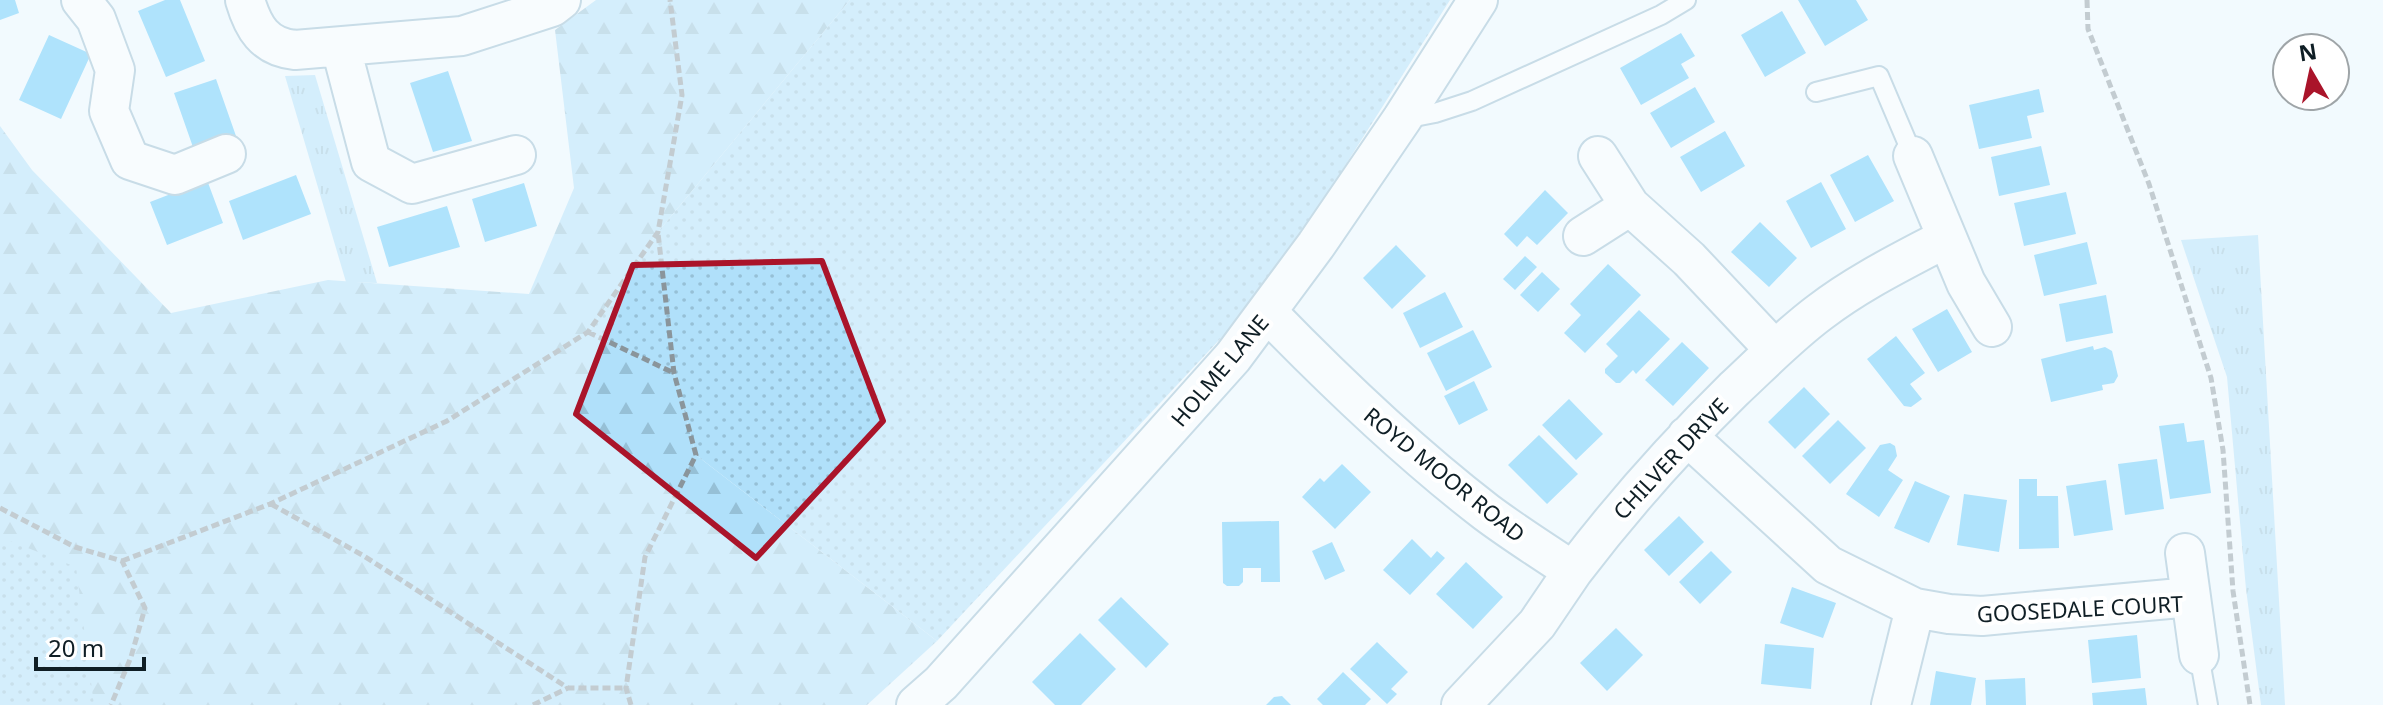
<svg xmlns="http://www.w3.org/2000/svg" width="2383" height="705" viewBox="0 0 2383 705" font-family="'Noto Sans',sans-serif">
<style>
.grass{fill:url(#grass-tufts)}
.forest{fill:url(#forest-firs)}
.park{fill:url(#park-dots)}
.building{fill:#5ec8fa}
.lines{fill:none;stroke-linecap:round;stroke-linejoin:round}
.service-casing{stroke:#94b9cd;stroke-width:22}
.minor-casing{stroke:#94b9cd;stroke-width:42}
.path{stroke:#8a959b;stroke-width:5;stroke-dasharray:8 4;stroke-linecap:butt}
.service{stroke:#fff;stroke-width:18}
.minor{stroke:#fff;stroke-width:38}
.marked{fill:none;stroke:#aa142a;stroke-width:6;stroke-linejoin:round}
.labels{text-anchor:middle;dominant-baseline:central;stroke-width:8;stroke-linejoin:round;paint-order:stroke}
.street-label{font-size:22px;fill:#0f1e25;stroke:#fff}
</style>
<defs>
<pattern id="grass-tufts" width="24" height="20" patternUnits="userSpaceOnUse" patternTransform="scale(2)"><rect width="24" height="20" fill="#b0e0fa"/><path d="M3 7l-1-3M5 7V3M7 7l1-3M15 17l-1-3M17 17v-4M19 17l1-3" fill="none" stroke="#96c0d6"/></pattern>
<pattern id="forest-firs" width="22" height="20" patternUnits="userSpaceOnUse" patternTransform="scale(2)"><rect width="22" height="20" fill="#b0e0fa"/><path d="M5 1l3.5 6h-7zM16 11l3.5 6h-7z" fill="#96c0d6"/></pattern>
<pattern id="park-dots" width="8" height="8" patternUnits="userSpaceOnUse" patternTransform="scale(2)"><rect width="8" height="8" fill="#b0e0fa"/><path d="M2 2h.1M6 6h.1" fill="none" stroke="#96c0d6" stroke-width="1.8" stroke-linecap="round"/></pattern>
</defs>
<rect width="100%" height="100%" fill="#f2fafe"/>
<path class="grass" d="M315,75L377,283L346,282L285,76Z
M2258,235L2285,705H2261L2246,589L2227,377L2181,240Z"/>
<path class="forest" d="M596,0H850L658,232L588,332L674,373L696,455L937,641L867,705H8L0,537V126L32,170L171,313L328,280L529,294L574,188L555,30Z"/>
<path class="park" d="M850,0H1450L1267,289L937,641L696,455L674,373L588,332L658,232Z
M0,537L76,567L94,705H0Z"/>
<path class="building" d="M0,0H15L19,13L0,20Z
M165,0H180L205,61L166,77L138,11Z
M1798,0H1856L1868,20L1825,46Z
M1782,11L1806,53L1765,77L1741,35Z
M1681,33L1695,56L1681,64L1689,78L1641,105L1620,68Z
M49,35L91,54L61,119L19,100Z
M448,71L472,141L433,152L410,83Z
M216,79L236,136L194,150L174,93Z
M1695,87L1715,122L1671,148L1650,113Z
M2039,89L2044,112L2027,116L2032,138L1979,149L1969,105Z
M1725,131L1745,166L1701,192L1680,157Z
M2041,146L2050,185L1999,196L1991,157Z
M1868,155L1894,201L1855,222L1830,175Z
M296,175L311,214L243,240L229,201Z
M207,180L223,223L167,245L150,202Z
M1821,182L1846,229L1811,248L1786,201Z
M524,183L537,226L485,242L472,199Z
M1545,190L1568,213L1537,245L1527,236L1517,247L1504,234Z
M2066,192L2076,234L2024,246L2014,203Z
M447,206L460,247L389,267L377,227Z
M1760,222L1797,258L1769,287L1731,252Z
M2087,242L2097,284L2044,296L2034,255Z
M1396,245L1426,276L1392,309L1363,278Z
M1525,256L1537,267L1515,290L1503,279Z
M1608,264L1641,295L1585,353L1564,333L1581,315L1570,304Z
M1542,272L1560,289L1538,312L1520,295Z
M1445,292L1463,327L1420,348L1403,313Z
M2106,295L2113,333L2066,342L2059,304Z
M1947,309L1972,352L1938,372L1912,329Z
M1639,310L1670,339L1636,374L1633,370L1620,383H1616L1605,373V369L1618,356L1606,344Z
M1473,330L1492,367L1446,391L1427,353Z
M1896,336L1925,373L1910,384L1922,399L1911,407L1904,406L1867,359Z
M1682,342L1709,368L1673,406L1645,380Z
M2093,346L2094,350L2105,347L2112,351L2118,376L2114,383L2102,385L2103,390L2051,402L2041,359Z
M1474,381L1488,410L1459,425L1444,396Z
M1804,387L1830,414L1795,449L1768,422Z
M1569,399L1603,434L1576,460L1542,425Z
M1838,420L1866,448L1830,484L1802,456Z
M2184,423L2187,442L2204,440L2211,493L2170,499L2159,426Z
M1539,435L1578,474L1547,504L1508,465Z
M1890,443L1895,446L1897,456L1888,470L1903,480L1879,517L1846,494L1880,445Z
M2157,459L2164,509L2125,515L2118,464Z
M1342,464L1371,492L1335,529L1302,497L1320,478L1324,482Z
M2019,479H2037V496H2058L2059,548L2019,549Z
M2106,480L2113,530L2074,536L2066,486Z
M1915,481L1950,496L1929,543L1894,528Z
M1964,494L2007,500L1999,552L1957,545Z
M1679,516L1704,542L1669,576L1644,550Z
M1279,521L1280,582H1261V568H1243V582L1239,586H1227L1223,583L1222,522Z
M1412,539L1431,558L1437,551L1445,558L1410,595L1383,570Z
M1332,542L1345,571L1325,580L1312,551Z
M1711,551L1732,572L1700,604L1679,582Z
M1466,562L1503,597L1473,629L1436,594Z
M1792,587L1836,603L1823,638L1780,623Z
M1121,597L1169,644L1146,668L1098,620Z
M1616,628L1643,655L1607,691L1580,663Z
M1080,633L1116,669L1081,705H1055L1032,682Z
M2137,635L2141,678L2092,683L2088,640Z
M1377,642L1408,672L1391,689L1397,694L1387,704L1350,669Z
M1765,644L1814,648L1811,689L1761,684Z
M1936,671L1976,678L1971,705H1930Z
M1343,672L1371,699L1365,705H1323L1317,699Z
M2025,678L2026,705H1986L1985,680Z
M2145,688L2147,705H2093L2092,693Z
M1282,696L1291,705H1266L1274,697Z"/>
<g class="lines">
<g class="service-casing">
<path id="service" d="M1816,92L1879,76L1913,156
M1404,119L1435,113L1472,101L1661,15L1686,0
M2199,655L2208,705"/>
</g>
<g class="minor-casing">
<path id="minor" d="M81,0L96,19L115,70L109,111L130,160L175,175L226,154
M245,0C253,27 264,47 295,50L462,36L552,7L561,0
M341,48L371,162L412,184L516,155
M1598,156L1630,206L1689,259L1775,350
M1913,156L1966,283L1992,327
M1583,236L1630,206
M1268,313C1337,384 1408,452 1486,512C1514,533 1544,552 1573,571L1537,624L1461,705
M1687,436L1828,565L1915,608L1949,614L1982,616L2191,597L2199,655
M2185,553L2191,597
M1573,571C1624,504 1674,448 1734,389C1762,363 1789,335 1820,312C1859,282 1903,261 1946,238
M916,705L941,683L1233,357L1316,245L1402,119L1478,0
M1891,705L1915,608"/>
</g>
<path class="path" d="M2087,0L2088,29L2149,184L2211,378L2223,450L2233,591L2250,705
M588,332L674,373
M271,504L364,556L568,688H626
M0,508L75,547L122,561L145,608L131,657L111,705
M122,561L270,504L447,421L588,332L658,232L682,95L670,0
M533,705L568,688
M631,705L626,688L645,557L696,455L674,373L658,233"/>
<use href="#service" class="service"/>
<use href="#minor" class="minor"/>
</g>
<path d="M0 0H2383V705H0ZM822,261L883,421L756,558L576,414L633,265Z" fill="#f2fafe" fill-opacity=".55" fill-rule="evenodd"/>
<path class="marked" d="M822,261L883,421L756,558L576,414L633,265Z"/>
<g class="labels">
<g class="street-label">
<text transform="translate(1219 370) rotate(-50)">HOLME LANE</text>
<text transform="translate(1670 458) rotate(-47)">CHILVER DRIVE</text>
<text transform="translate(1445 474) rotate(39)">ROYD MOOR ROAD</text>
<text transform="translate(2080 608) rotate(-3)">GOOSEDALE COURT</text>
</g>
</g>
<g transform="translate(2311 72) rotate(351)"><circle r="38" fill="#ffffff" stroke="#9fa5a8" stroke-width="2"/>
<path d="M0-6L14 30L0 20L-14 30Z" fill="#aa142a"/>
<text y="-12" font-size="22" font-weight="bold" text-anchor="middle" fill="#0f1e25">N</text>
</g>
<path d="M36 657v12h108v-12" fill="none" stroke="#0f1e25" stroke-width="4"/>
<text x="48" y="657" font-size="24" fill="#0f1e25" stroke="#ffffff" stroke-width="6" paint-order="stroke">20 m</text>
</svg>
